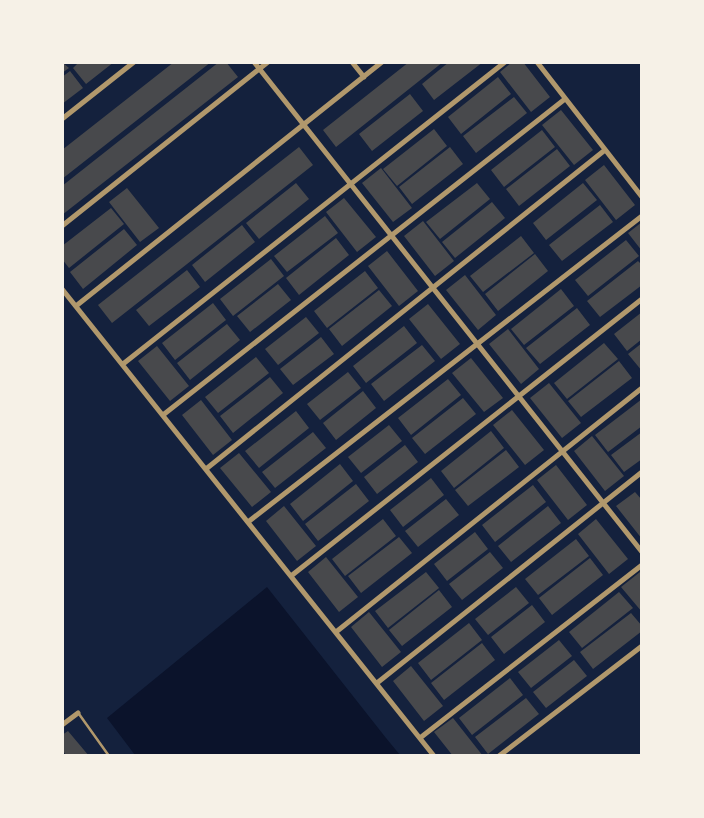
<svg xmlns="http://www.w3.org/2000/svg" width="704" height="818" viewBox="0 0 704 818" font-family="'Fira Sans',sans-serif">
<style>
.water{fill:#0b132b}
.building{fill:#48494c}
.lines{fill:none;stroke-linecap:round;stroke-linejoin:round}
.service{stroke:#b1986c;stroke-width:2.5}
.minor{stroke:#b1986c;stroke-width:5}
</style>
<rect width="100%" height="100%" fill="#14213d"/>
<path class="water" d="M267,587L386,738L400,755H135L107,718Z"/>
<path class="building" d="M62,62L69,68L62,73Z
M79,62H114L86,84L73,68Z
M174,62H211L62,179V150Z
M219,62H226L238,77L62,215V186Z
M409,62H443L336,147L323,130Z
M449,62H483L434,100L422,84Z
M512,62H523L550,97L531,112L500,72Z
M70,71L83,88L62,104V77Z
M498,77L511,94L461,134L448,117Z
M410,94L423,111L372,151L359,134Z
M514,97L527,113L476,153L463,136Z
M561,110L593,150L574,165L542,125Z
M434,129L447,146L397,186L383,169Z
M542,130L555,147L504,187L491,170Z
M299,147L313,165L112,323L98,305Z
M450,147L463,164L412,204L399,187Z
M557,149L570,166L519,206L506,189Z
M604,165L635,205L616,220L585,180Z
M381,168L412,208L393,222L362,183Z
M296,183L309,199L259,239L246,223Z
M477,183L490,199L440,239L426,222Z
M583,183L597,200L546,240L533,223Z
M127,188L159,228L140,242L109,202Z
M344,198L376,237L357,252L326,212Z
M492,202L505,218L455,258L442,242Z
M600,205L613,222L562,261L549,245Z
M111,208L124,224L69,268L62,259V246Z
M325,216L338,233L287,272L274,256Z
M423,221L454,261L435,276L404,236Z
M642,222V251L628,233Z
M242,225L255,242L205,282L192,265Z
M124,229L137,245L83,289L70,272Z
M521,236L534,253L483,292L470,276Z
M336,238L349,255L299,295L286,278Z
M626,240L639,256L588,296L575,280Z
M387,251L418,291L399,306L368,266Z
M535,254L548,271L498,311L485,294Z
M271,259L284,276L233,316L220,299Z
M638,261L642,265V285L600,317L587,301Z
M187,270L200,287L149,326L136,310Z
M365,271L378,288L327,328L314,311Z
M465,275L496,315L478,330L446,290Z
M278,284L291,300L250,332L237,316Z
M561,289L574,306L524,345L511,329Z
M379,290L392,306L342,346L329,329Z
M213,303L226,320L175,360L162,343Z
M428,304L460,344L441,359L409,319Z
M577,308L590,325L540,364L526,348Z
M642,312V339L627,351L614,334Z
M306,317L319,333L278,365L265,349Z
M227,324L240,340L190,380L177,363Z
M404,326L417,343L366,383L353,366Z
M508,329L539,369L521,384L489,344Z
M321,337L334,354L293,385L280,369Z
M604,343L618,359L567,399L554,383Z
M642,343V371L628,354Z
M422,345L435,361L384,401L371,384Z
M157,346L189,386L170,401L138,361Z
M256,357L269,373L218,413L205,397Z
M471,358L503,398L484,412L452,373Z
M619,361L632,378L581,417L568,401Z
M348,372L361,388L320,420L307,404Z
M270,377L283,393L233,433L220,416Z
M448,379L461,395L411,435L398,418Z
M549,383L581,423L562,438L530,398Z
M363,391L376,408L336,440L323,423Z
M463,398L476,414L425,454L412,438Z
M642,399V426L608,452L595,435Z
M201,400L232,440L213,455L182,415Z
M512,410L544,450L525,465L493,425Z
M296,411L309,428L259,468L245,451Z
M389,425L402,441L361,473L348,457Z
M491,431L504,448L454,488L441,471Z
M313,432L326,448L275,488L262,472Z
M642,432V459L624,472L611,455Z
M592,436L624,476L605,491L574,451Z
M405,445L418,462L377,494L364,477Z
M506,450L519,467L468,506L455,490Z
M239,453L271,492L252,507L220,468Z
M340,464L353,481L303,521L290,504Z
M556,465L587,505L568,520L537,480Z
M431,478L444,495L403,527L390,510Z
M356,484L369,501L318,541L305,524Z
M533,485L546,502L495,542L482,525Z
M635,492L642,500V539L616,506Z
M446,499L459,515L418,547L405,531Z
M284,506L316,546L297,561L266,521Z
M548,506L561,523L511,562L498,546Z
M383,519L396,536L345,576L332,559Z
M596,519L628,559L609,574L578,534Z
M475,532L488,549L447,581L434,564Z
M399,537L412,553L361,593L348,576Z
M576,539L589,556L538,595L525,579Z
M490,552L503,568L462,600L449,584Z
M326,557L358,597L339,612L308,572Z
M590,558L603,575L552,615L539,598Z
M426,572L439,588L388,628L375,611Z
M640,572L642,574V612L621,587Z
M516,587L529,603L488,635L475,619Z
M439,590L452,607L402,646L389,630Z
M619,592L633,608L582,648L569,632Z
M532,605L545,622L504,654L491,637Z
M369,612L401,652L382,667L351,627Z
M631,613L642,626V631L593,669L580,652Z
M469,623L482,640L431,680L418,663Z
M559,640L572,656L531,688L518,672Z
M482,643L495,660L444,700L431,683Z
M574,660L587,676L546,708L533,692Z
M411,666L443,706L424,721L393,681Z
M510,678L523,695L472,735L459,718Z
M526,698L539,714L488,754L475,737Z
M453,718L483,756H453L434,732Z
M68,731L89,756H67L62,750V735Z"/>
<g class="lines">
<path class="service" d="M79,714L109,756"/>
<path class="minor" d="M254,62L642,552
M352,62L364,77
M537,62L642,197
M62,119L134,62
M62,226L268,62
M62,289L434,756
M76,306L382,62
M123,364L505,62
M163,415L565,99
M206,469L605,150
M248,522L642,216
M291,576L642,299
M336,632L642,388
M377,683L642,472
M62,725L78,713
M420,738L642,565
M499,756L642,646"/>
</g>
<rect width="704" height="818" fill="none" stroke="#f6f1e7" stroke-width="128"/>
</svg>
